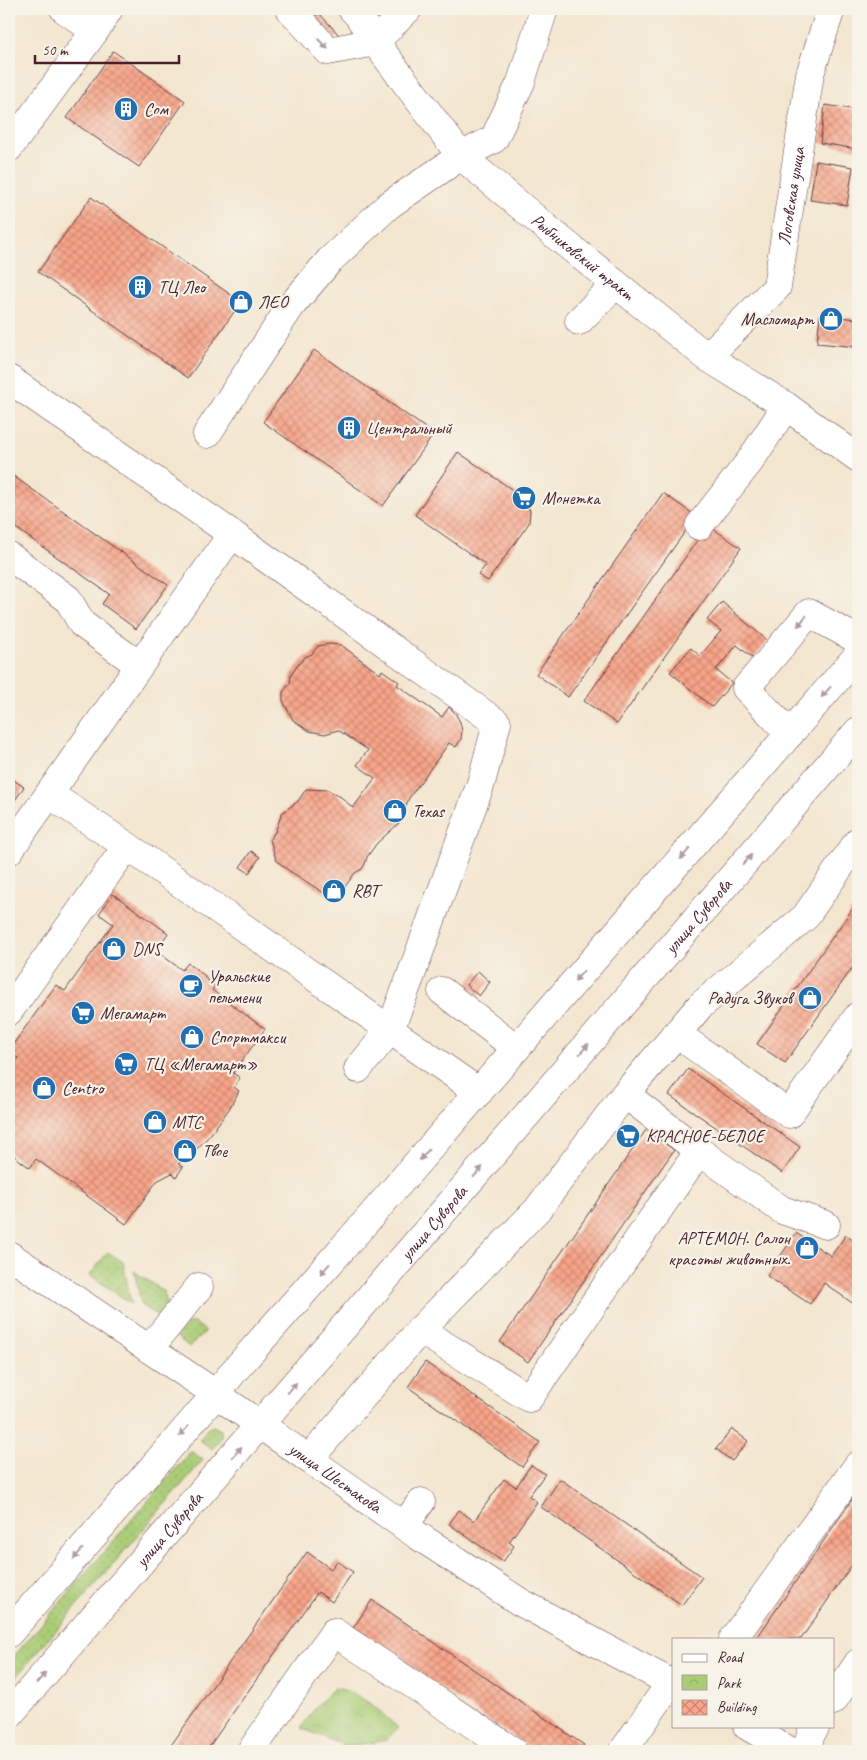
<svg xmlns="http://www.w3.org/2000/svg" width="867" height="1760" viewBox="0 0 867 1760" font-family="Caveat,sans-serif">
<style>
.grass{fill:url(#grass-dots);stroke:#7a7650}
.park{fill:url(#park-crowns);stroke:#7a7650}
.building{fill:url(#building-cross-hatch)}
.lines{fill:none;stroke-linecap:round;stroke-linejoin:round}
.minor-casing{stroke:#633d44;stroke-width:29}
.major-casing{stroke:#633d44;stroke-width:29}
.minor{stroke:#fff;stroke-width:28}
.major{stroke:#fff;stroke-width:28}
.oneway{fill:#ae9aa0}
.labels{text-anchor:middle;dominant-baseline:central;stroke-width:4.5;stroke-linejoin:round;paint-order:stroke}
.poi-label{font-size:18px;fill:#4a1f2b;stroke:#f7f3e8;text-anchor:start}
.street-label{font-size:18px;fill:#4a1f2b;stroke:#f7f3e8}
</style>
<defs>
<pattern id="grass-dots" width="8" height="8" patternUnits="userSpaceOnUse" patternTransform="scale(1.25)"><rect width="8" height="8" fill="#a9cc75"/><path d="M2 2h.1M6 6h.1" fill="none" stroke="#93af65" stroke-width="1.8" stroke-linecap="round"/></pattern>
<pattern id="park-crowns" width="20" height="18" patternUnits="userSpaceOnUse" patternTransform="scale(1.25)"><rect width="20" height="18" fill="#a9cc75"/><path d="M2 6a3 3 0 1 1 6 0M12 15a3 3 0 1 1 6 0" fill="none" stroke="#93af65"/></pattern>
<pattern id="building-cross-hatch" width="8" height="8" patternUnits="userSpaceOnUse" patternTransform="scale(1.25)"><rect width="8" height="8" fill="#f8a589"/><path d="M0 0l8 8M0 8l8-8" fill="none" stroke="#cb8670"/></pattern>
</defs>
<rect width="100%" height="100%" fill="#f7f3e8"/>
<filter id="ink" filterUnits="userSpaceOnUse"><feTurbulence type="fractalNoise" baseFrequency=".02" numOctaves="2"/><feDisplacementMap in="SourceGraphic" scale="10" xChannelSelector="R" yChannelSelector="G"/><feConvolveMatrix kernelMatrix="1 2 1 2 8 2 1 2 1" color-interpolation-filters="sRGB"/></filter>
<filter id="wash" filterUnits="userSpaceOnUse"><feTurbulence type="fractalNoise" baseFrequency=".0096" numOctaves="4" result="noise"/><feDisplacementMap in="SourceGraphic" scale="20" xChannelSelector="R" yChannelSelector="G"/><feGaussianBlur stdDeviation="1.12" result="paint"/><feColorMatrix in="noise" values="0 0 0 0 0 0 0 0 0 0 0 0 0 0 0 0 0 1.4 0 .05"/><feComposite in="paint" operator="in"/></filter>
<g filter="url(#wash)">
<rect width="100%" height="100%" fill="#f3e6cf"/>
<path class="grass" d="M108,1252L123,1262L131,1304L90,1275Z
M134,1271L163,1291L168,1305L163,1319L142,1306Z
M190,1323H195L206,1331L189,1347L177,1337L184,1326Z
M213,1426L221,1430C223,1439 218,1443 212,1449L200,1440L207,1429Z
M191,1451L203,1460L9,1685V1662Z"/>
<path class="park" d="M334,1688C359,1691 380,1711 398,1728L386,1740L372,1743L345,1746L301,1728L317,1705Z"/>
<g id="blocks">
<path class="building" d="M9,9H15L9,18Z
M319,13L339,35L327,46L307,24Z
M113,51L185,101L139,167L67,118Z
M825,105L858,110L857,149L820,143Z
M816,161L853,167L847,205L810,200Z
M91,197L241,302L188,378L38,272Z
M820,315L858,319V347L817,343Z
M314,350L434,434L383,506L263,422Z
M458,452L524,498L530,511L529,523L488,581L478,575L486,565L415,515Z
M9,473L168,585L136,629L102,604L109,594L9,523Z
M663,493L696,516L568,697L536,674Z
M708,525L741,548L617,724L584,701Z
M722,602L768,641L753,658L737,645L716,670L732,683L712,707L670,672L691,648L700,656L721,631L707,620Z
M329,644L341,645L380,674L382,670L399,682L397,685L442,717L449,707L455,713L460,722L462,731L461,739L456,747L449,743L409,798L399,823L377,843L367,857L365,864L362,869L355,873L335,900L288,870L276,860L270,839L275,832L282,813L298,801L306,789L328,790L341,797L353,808L375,778L357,765L368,750L338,730L325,734L309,731L293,720L283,701V692L290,683L291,675L298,665L305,657L312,654L318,646Z
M9,777L24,787L9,809Z
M251,851L260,857L249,873L240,867Z
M113,894L168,933L156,951L182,970L188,963L205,976L204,977L215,986L212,990L265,1029L233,1073L240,1078L234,1087L239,1091L229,1109L210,1135L191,1155L178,1164L183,1167L176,1177L172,1173L157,1181L126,1224L36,1159L30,1168L9,1152V1070L18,1058L9,1052V1050L56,985L65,991L113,924L99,914Z
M858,901V960L785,1063L757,1044Z
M478,971L490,982L479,996L466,985Z
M688,1069L800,1147L782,1173L669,1095Z
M646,1130L674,1150L528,1362L500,1342Z
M796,1233L831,1256L846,1235L858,1244V1307L824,1283L810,1304L767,1276Z
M425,1362L540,1442L522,1467L408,1387Z
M732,1429L748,1441L732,1461L716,1449Z
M531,1465L545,1474L529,1496L537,1502L509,1542L514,1546L503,1562L449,1524L459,1510L474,1521L504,1479L516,1487Z
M560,1479L702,1577L682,1605L541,1507Z
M858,1491V1556L801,1639H756Z
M307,1552L331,1569L337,1561L353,1572L332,1602L318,1592L206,1751H167Z
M372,1600L584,1745L579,1751H534L353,1628Z"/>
</g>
</g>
<g filter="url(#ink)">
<use href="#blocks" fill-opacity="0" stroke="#633d44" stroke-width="1"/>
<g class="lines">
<g class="minor-casing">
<g id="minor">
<path d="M64,9L95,31"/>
<path d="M290,9L328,51L375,42L408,9"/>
<path d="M9,148L95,31L109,9"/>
<path d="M579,321L616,284"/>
<path id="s1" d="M707,357L777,287L810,74L831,9"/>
<path d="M9,379L232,534L497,723L481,783L410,978L390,1030L358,1069"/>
<path d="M207,434L291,306L330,260L389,205L461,156L494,139L521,82L544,9"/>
<path d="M699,526L750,461L786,406"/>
<path d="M9,556L68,599L82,624L139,665"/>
<path d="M790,734L746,688L809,613L858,640"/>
<path d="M49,794L127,846L479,1092"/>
<path d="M9,851L232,534"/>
<path d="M442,991L516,1048"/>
<path d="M9,1011L127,846"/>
<path d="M677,1034L789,1114L858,1016"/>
<path d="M699,1151L782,1210L826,1225"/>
<path id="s2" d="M9,1255L216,1394L417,1535L520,1602L673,1684"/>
<path d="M420,1330L529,1398L699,1151L625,1094"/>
<path d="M149,1349L199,1287"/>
<path d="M309,1459L420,1330L537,1210L625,1094L700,1006L805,917L858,841"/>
<path d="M404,1526L421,1502"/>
<path d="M733,1639L858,1465"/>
<path d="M833,1701L858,1663"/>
<path d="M747,1726L790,1751"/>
<path d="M251,1751L334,1632L513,1751"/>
<path d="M623,1751L671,1682"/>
<path d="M806,1751L811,1734L816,1726"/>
</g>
</g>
<g class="major-casing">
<g id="major">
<path id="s3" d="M352,9L358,15L375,42L461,156L560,239L707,357L786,406L858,458"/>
<path d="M9,1633L216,1394L234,1371L357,1232L858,655"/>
<path id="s4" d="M9,1715L858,731"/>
</g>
</g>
<use href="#minor" class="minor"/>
<use href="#major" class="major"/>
</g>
<defs><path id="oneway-solid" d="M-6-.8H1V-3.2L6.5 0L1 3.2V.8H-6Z" transform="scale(1.25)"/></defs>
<g class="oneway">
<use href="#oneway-solid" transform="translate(323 44) rotate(44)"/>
<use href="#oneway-solid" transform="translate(802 621) rotate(130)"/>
<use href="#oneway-solid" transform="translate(826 692) rotate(131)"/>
<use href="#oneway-solid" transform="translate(685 854) rotate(131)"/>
<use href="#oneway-solid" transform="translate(747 860) rotate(-49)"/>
<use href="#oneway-solid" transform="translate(579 976) rotate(131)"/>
<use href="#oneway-solid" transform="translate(584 1049) rotate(-49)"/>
<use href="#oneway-solid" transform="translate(424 1155) rotate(131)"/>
<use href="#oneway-solid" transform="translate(478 1172) rotate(-49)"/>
<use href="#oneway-solid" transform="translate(325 1269) rotate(132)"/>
<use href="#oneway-solid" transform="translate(292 1388) rotate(-49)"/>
<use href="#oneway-solid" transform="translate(184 1431) rotate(131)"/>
<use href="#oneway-solid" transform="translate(237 1452) rotate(-49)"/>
<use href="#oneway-solid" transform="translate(78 1554) rotate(131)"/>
<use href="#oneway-solid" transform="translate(41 1678) rotate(-49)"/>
</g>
</g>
<defs>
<g id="building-disc" transform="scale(1.25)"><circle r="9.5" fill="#1f6fb2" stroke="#f7f3e8"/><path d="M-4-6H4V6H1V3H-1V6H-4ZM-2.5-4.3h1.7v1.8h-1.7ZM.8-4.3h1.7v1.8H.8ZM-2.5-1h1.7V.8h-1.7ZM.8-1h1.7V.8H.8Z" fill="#fff"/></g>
<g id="shop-disc" transform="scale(1.25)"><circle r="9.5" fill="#1f6fb2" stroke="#f7f3e8"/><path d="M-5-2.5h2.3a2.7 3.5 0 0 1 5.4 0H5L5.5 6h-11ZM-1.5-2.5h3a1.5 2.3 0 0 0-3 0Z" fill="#fff"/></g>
<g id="supermarket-disc" transform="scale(1.25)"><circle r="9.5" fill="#1f6fb2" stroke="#f7f3e8"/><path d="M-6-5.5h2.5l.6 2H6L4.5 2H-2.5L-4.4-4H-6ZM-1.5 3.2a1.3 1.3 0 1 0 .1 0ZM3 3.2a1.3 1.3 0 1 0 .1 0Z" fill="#fff"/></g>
<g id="cafe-disc" transform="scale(1.25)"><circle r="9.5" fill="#1f6fb2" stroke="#f7f3e8"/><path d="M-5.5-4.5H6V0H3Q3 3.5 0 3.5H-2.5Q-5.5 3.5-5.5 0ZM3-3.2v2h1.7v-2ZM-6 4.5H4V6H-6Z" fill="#fff"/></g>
</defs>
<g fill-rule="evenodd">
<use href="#building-disc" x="126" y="109"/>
<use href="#building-disc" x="140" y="287"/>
<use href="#shop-disc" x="241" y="302"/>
<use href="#shop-disc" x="831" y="319"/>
<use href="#building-disc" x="349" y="428"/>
<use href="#supermarket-disc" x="524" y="498"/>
<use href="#shop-disc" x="395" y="811"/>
<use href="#shop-disc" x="334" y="891"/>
<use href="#shop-disc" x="114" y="949"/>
<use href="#cafe-disc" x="191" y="986"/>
<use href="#shop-disc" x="810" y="998"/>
<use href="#supermarket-disc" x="83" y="1013"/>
<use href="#shop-disc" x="192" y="1037"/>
<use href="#supermarket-disc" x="126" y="1064"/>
<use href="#shop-disc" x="44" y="1088"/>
<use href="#shop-disc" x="155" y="1122"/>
<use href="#supermarket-disc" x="628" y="1136"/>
<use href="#shop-disc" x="185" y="1151"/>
<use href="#shop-disc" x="807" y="1248"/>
</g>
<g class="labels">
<g class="poi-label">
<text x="144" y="109">Сом</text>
<text x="158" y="287">ТЦ Лео</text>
<text x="258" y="302">ЛЕО</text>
<text x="814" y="319" text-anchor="end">Масломарт</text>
<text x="366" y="428">Центральный</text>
<text x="542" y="498">Монетка</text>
<text x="412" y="811">Texas</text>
<text x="352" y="891">RBT</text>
<text x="132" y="949">DNS</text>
<text x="208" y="976">Уральские<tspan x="208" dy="21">пельмени</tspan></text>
<text x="792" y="998" text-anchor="end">Радуга Звуков</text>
<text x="100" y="1013">Мегамарт</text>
<text x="210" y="1037">Спортмакси</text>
<text x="144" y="1064">ТЦ «Мегамарт»</text>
<text x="62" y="1088">Centro</text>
<text x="172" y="1122">МТС</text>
<text x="646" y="1136">КРАСНОЕ-БЕЛОЕ</text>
<text x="202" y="1151">Твое</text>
<text x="790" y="1238" text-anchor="end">АРТЕМОН. Салон<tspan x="790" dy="21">красоты животных.</tspan></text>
</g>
<g class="street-label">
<text stroke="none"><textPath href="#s1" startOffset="191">Логовская улица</textPath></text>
<text stroke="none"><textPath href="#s3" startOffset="341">Рыбниковский тракт</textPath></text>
<text stroke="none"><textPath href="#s4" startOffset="1055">улица Суворова</textPath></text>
<text stroke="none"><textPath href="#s4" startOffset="650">улица Суворова</textPath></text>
<text stroke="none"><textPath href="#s2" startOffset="395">улица Шестакова</textPath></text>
<text stroke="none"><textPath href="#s4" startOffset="245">улица Суворова</textPath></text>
</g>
</g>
<rect width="867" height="1760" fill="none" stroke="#f7f3e8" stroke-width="30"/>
<rect x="672" y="1638" width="162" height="90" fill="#f7f3e8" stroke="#b29e9c"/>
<rect x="682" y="1654" width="25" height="8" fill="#ffffff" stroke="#b29e9c"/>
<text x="717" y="1662" font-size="15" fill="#4a1f2b">Road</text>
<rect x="682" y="1675" width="25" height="15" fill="url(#park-crowns)" stroke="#b29e9c"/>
<text x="717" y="1688" font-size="15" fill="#4a1f2b">Park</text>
<rect x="682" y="1700" width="25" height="15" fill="url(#building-cross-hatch)" stroke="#b29e9c"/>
<text x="717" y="1712" font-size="15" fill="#4a1f2b">Building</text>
<path d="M35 55v8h144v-8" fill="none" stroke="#4a1f2b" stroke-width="2.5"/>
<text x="42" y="55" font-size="15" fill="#4a1f2b" stroke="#f7f3e8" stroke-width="4" paint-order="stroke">50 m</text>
</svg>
